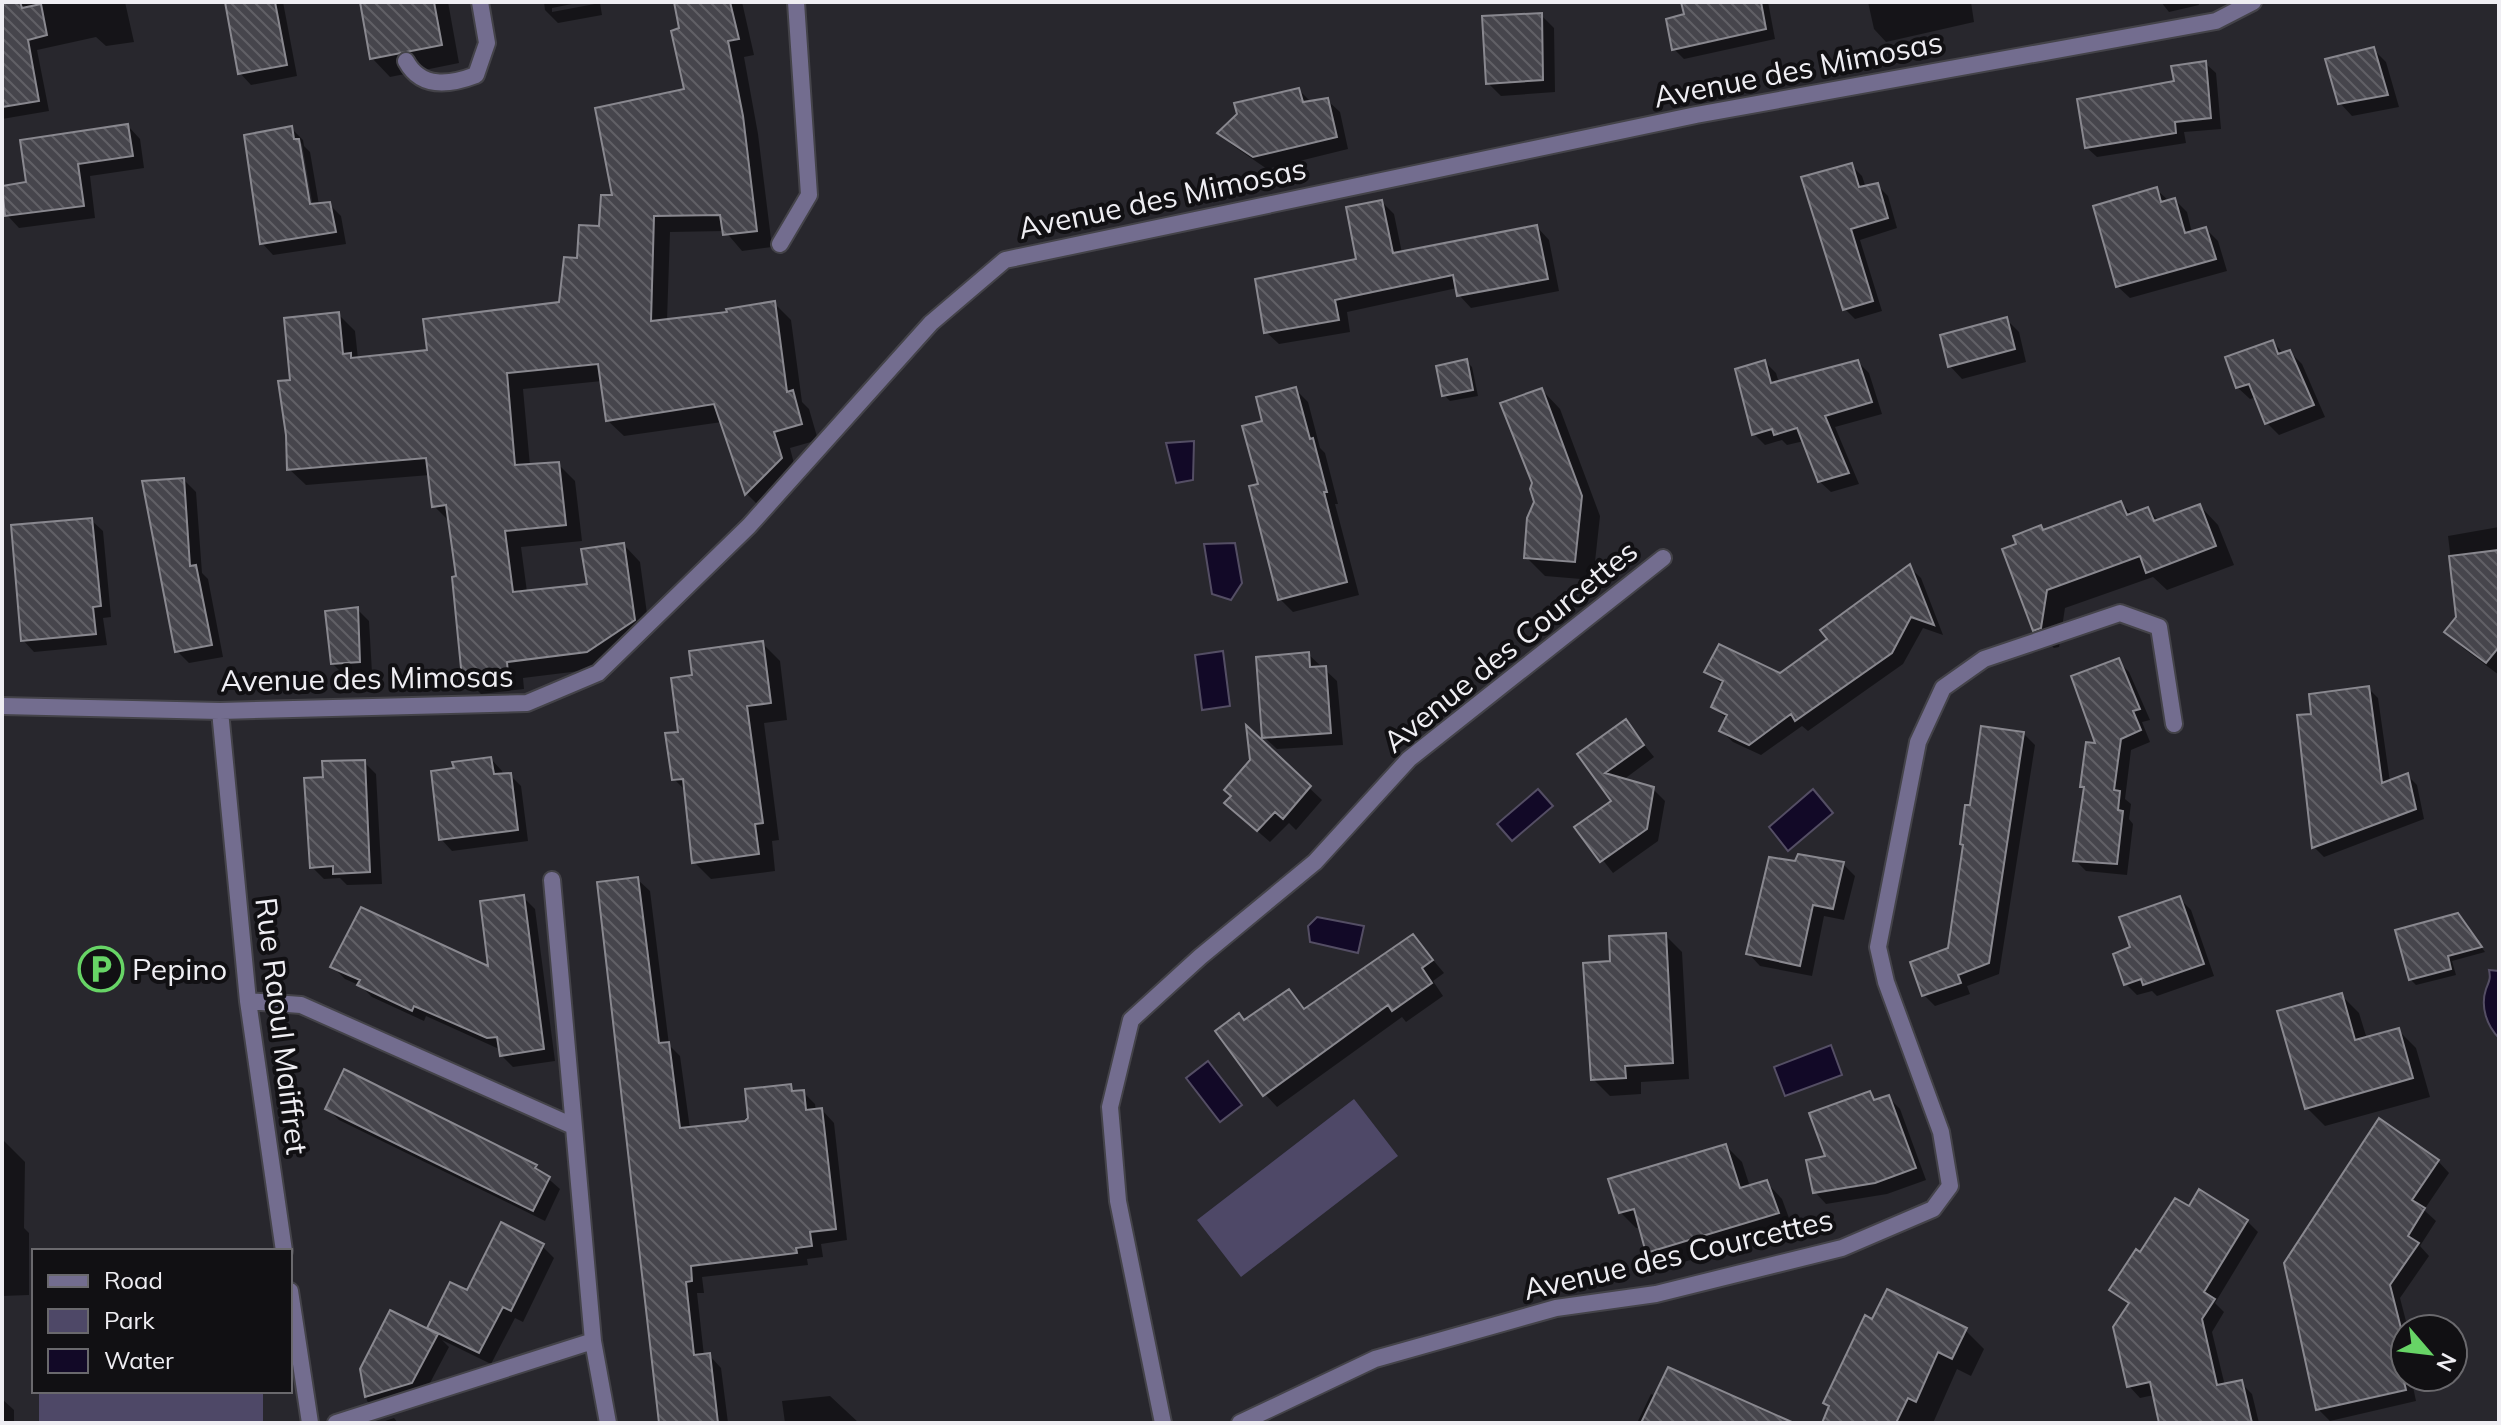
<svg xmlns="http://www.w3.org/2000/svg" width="2501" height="1425" viewBox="0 0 2501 1425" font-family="Mulish,sans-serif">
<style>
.green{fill:#4e4867}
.water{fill:#120927;stroke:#544e64;stroke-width:2}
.shadow{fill:#0007;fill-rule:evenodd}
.building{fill:url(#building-back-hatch);stroke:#89888f;stroke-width:2}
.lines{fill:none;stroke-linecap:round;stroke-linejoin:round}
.lane-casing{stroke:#444349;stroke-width:20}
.street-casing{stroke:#444349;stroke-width:20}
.lane{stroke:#736d8f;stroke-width:16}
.street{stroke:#736d8f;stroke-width:16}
.labels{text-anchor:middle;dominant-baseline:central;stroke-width:8;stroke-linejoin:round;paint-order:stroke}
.street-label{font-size:30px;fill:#efeef3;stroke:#111013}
.poi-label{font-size:30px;fill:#efeef3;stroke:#111013;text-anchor:start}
</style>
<defs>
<pattern id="building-back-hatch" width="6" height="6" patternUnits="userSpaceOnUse" patternTransform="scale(2)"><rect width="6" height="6" fill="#46454c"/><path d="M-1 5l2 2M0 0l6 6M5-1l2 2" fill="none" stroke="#616066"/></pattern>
</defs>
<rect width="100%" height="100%" fill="#28272d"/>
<path class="green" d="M1354,1099L1398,1156L1241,1277L1197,1220Z
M39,1391H263V1423H39Z"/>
<path class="water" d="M1194,441L1193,480L1176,483L1166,443Z
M1235,543L1242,583L1231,600L1212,594L1204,544Z
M1223,651L1230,706L1202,710L1195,655Z
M1538,789L1553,806L1512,841L1497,824Z
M1813,789L1833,813L1788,851L1769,827Z
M1317,917L1364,926L1358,953L1310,942L1308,926Z
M2489,970L2499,971V1038C2487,1026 2480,1007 2486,989C2489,981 2491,979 2489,970Z
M1831,1045L1842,1075L1785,1096L1774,1067Z
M1208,1061L1242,1105L1220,1122L1186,1078Z"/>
<path class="shadow" d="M2,2H125L134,42L106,46L96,37L37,50L49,111L2,119Z
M227,2H283L297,76L251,85L240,73Z
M362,2H448L459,63L390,77L372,58Z
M544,2H582L552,8V12L600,3L602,15L558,23L545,10Z
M676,2H742L754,55L744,57L758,134L772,247L742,251L725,231L670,232L667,321L729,313L774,303L791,320L802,402L809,409L818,440L790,448L797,475L763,510L747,494L722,422L624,436L607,420L602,381L523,389L530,466L558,464L575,481L582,541L521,547L527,592L589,585L624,545L640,562L650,636L604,668L523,678L524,689L481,694L464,677L459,578L451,523L434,506L430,475L306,485L289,469L293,382L338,314L355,331L358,359L429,351L561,304L579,260L601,228L614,197L686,90L682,30Z
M1684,2H1768L1775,39L1684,59L1674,49L1687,16Z
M1868,2H1971L1974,22L1886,42L1874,29Z
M2161,2H2198L2199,5L2169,12Z
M1541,15L1554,28L1555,92L1501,96L1488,83Z
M2373,49L2386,62L2399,107L2352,116L2340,103Z
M2205,63L2216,73L2221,129L2184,132L2186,143L2097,157L2086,147Z
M1299,90L1311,102L1327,100L1340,112L1348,149L1267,169L1232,145L1220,133Z
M128,126L140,139L144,168L90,176L95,218L19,228L7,215L28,184Z
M291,128L303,140L304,146L310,152L319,205L329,204L341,216L346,244L273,255L262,243ZM297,139L302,144L314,213L310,214Z
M1851,165L1862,176L1866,188L1877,185L1888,196L1897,228L1860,240L1882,311L1855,319L1845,309Z
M2157,190L2169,201L2175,200L2187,212L2192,233L2206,229L2218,241L2227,271L2130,298L2117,286Z
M1382,202L1394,214L1402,253L1537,227L1549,240L1559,291L1471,308L1459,295L1457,288L1347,312L1350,332L1279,344L1266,332L1358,261Z
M2006,319L2019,332L2026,362L1962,379L1950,366Z
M2273,342L2284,354L2290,352L2302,364L2325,417L2279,435L2267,423L2257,397L2250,399L2237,387Z
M1466,361L1472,367L1478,396L1450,401L1444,395Z
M1765,362L1776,373L1779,383L1858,362L1869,373L1882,414L1835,427L1859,484L1831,492L1819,481L1804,441L1787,445L1782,440L1765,445L1754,434Z
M1295,389L1308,402L1320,448L1325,453L1338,504H1335L1359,595L1293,612L1280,599L1260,485L1265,422Z
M1542,390L1560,409L1600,516L1593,580L1545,576L1526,557L1536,503Z
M184,480L196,492L202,573L208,579L223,657L189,663L177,651Z
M2121,503L2133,515L2148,509L2160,522L2200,506L2218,525L2234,565L2167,590L2153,577L2065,608L2059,647L2054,648L2035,630L2018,545L2040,527L2045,532Z
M91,520L103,531L111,617L103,618L107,645L34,652L23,640Z
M2499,527V675L2463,648L2446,632L2458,617L2448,536Z
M1909,567L1921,578L1943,635L1923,628L1903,664L1808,731L1802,726L1761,755L1733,742L1721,731L1727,719L1713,707L1723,685L1707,672L1780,675L1829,639Z
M357,609L369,621L372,673L345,676L332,663Z
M763,644L780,661L787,720L764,723L779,840L772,841L775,871L711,879L694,862L687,792L674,779L694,677Z
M1308,654L1337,681L1343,745L1277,749L1264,737Z
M2118,661L2129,672L2150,720L2142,722L2150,742L2131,750L2125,799L2131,804L2129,819L2133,824L2127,875L2086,871L2075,860L2085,789L2082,786L2098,746Z
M2368,688L2378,698L2390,782L2407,775L2417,785L2424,819L2324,857L2314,847L2313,716Z
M1626,722L1654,757L1623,780L1653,789L1665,801L1658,841L1613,873L1577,827L1614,801L1580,754Z
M1249,731L1322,800L1296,830L1289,823L1270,842L1239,815L1233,796L1252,760Z
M2024,734L2035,745L1999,974L1967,986L1970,994L1935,1006L1924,995L1949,949L1972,807Z
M491,759L502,771L503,775H510L521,786L528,841L452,851L441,839Z
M364,762L376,774L382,884L347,885L340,878L324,879L312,867L325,779Z
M1797,863L1843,864L1855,876L1844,920L1824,916L1812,976L1760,966L1749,954Z
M637,879L650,891L669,1045L680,1056L690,1129L746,1123L790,1086L798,1093L803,1092L815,1104L816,1111L822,1110L834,1123L847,1240L821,1244L823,1257L807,1259L808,1265L702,1277L704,1293H697L704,1356L709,1355L721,1368L728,1423H661Z
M523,897L535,909L555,1061L513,1067L501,1055L499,1049L426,1016L424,1021L372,997L361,986L345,979L333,967L491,969Z
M2179,898L2191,910L2214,976L2157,996L2152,991L2137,995L2125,983L2132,948Z
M2463,922L2485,952L2452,961L2456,975L2416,985L2410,979Z
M1665,935L1682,952L1689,1079L1641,1082V1094L1610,1096L1593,1079L1612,963Z
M1413,936L1444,973L1433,981L1443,996L1406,1022L1402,1017L1277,1107L1265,1094L1245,1022L1289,991L1306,1010Z
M2341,995L2359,1013L2367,1039L2398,1030L2416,1048L2430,1097L2325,1126L2307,1108Z
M1870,1094L1877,1101L1888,1097L1900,1109L1926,1180L1887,1194L1826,1204L1815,1192L1828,1158Z
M327,1108L535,1167L560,1189L545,1221L339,1120Z
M2,1139L25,1162L24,1228L29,1233V1295L2,1296Z
M1726,1146L1742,1162L1750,1187L1767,1183L1782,1199L1793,1229L1664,1268L1648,1252L1641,1227L1636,1228L1620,1212Z
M2438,1161L2449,1173L2424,1210L2436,1221L2420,1246L2429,1256L2400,1298L2408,1329H2405V1377H2411L2416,1401L2330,1421L2318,1409L2286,1264Z
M2189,1209L2247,1221L2258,1232L2215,1303L2224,1312L2212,1332L2225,1386L2241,1383L2252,1394L2259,1423H2161L2154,1395L2140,1398L2129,1386L2130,1306L2112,1289L2140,1254Z
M542,1246L554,1258L523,1322L515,1318L491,1364L442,1340L449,1347L421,1400L379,1413L367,1401L362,1370L436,1334L430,1328L468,1292Z
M1873,1322L1965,1330L1984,1349L1971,1376L1957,1369L1933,1423H1824L1831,1408L1826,1403Z
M1651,1394L1656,1396L1769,1423H1637Z
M830,1396L859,1423H785L782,1401Z
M2,1399L14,1410V1423H2Z
M394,1418L398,1423H379Z"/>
<path class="building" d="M2,2H20L22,8L41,4L47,35L28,40L39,101L2,107Z
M225,2H275L287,65L238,74Z
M360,2H434L442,45L370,59Z
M674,2H730L739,39L728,41L743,116L757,231L723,235L720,215L654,216L651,321L727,312L726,309L775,301L787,392L793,390L802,424L774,432L782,458L745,495L714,404L606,421L598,364L507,373L515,465L559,462L566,525L505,531L513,592L587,584L581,549L624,543L635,620L587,652L507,662L508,673L462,678L452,577L456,576L446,505L432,507L426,458L287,470L286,435L278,381L290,380L284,318L339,312L343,354L351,353V358L427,350L423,319L559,302L564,257L577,258L579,225L599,226L601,195H612L595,108L684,89L671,31L679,28Z
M1681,2H1761L1766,29L1672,50L1666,19L1684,14Z
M1542,13L1543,80L1486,84L1482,16Z
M2374,47L2388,95L2338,104L2325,59Z
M2206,61L2211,118L2175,122L2176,133L2085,148L2077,99L2174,81L2171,66Z
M1299,88L1303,102L1328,98L1337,137L1253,157L1217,133L1237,114L1234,103Z
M128,124L133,156L78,164L84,206L5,216L2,186L26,182L20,140Z
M292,126L294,139H299L310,204L330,202L336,232L260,244L244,135Z
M1852,163L1859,187L1878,183L1888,218L1851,229L1873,301L1843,310L1801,177Z
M2157,187L2161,202L2175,198L2185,233L2206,227L2216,259L2116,287L2093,206Z
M1382,200L1393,253L1537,225L1548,279L1457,296L1453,275L1335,300L1339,320L1264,333L1255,279L1356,259L1346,207Z
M2007,317L2015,349L1948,367L1940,335Z
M2273,340L2278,354L2290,350L2314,405L2265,424L2249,384L2236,388L2225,357Z
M1467,359L1473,390L1442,396L1436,366Z
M1765,360L1771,383L1858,360L1872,402L1825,416L1849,473L1818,482L1797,428L1774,435L1772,429L1752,435L1735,369Z
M1296,387L1310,439L1313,438L1327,492H1324L1347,582L1278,600L1249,486L1258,484L1242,426L1262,421L1256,397Z
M1542,388L1582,496L1575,562L1524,558L1527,518L1534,502L1530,489L1532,483L1500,403Z
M184,478L190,566L196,565L212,645L175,652L142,481Z
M2121,501L2127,515L2148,507L2154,521L2200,504L2216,546L2146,573L2140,556L2047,590L2041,628L2033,631L2002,549L2016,544L2013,536L2041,525L2043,530Z
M92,518L101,606L93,607L96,634L21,641L11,525Z
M2499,550V647L2486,663L2444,632L2456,617L2449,556Z
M1910,564L1934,625L1911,617L1892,653L1795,721L1791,714L1749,745L1719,731L1727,715L1711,707L1723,681L1704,672L1719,644L1780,673L1827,639L1820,630Z
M358,607L360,662L331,664L325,611Z
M763,641L771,703L747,706L763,823L755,824L759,854L692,863L683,779L672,780L665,733L678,732L671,678L692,675L689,651Z
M1309,652L1310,667L1326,666L1331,733L1262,738L1256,657Z
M2119,658L2140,709L2133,711L2141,730L2121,739L2114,790L2120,791L2118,810L2123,811L2117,864L2073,861L2084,787H2080L2086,742L2095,743L2071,676Z
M2369,686L2382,783L2408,773L2416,809L2312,848L2297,715L2311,714L2309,694Z
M1626,719L1644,745L1605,773L1654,787L1647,829L1600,862L1574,827L1611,801L1577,754Z
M1246,725L1311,786L1283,819L1275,812L1257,831L1224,803L1231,796L1224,790L1250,760Z
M1981,726L2024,732L1989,963L1958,975L1961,983L1922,996L1910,962L1948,948L1963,845L1960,844L1965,805H1970Z
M491,757L494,774L511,773L518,830L439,840L431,771L454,768L452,762Z
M365,760L370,872L333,874V866L310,868L304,778L323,777L322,761Z
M1798,854L1844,862L1833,909L1813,905L1800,966L1746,954L1769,857L1795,861Z
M638,877L659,1043L669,1042L680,1128L745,1121L748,1118L745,1089L791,1084L792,1091L804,1090L806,1110L822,1108L836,1229L810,1232L812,1246L796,1248L797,1253L691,1266L692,1281L686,1282L694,1355L710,1353L718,1423H659L597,882Z
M524,895L544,1049L500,1056L497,1037L487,1038L414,1006L412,1011L357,985L360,980L330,967L361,907L488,966L480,901Z
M2180,896L2204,964L2143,985L2141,979L2124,985L2113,954L2130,947L2119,917Z
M2458,913L2482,947L2448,956L2451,969L2409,980L2395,930Z
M1666,933L1673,1063L1625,1066L1626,1078L1591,1080L1583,963L1610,961L1609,936Z
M1413,934L1433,960L1422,968L1432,983L1392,1011L1388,1005L1263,1096L1215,1031L1239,1013L1244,1020L1289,989L1304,1009Z
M2342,993L2355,1040L2399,1028L2413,1078L2305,1109L2277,1011Z
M344,1069L537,1165L535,1168L550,1177L533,1211L325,1109Z
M1870,1091L1874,1100L1889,1095L1916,1168L1875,1183L1813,1193L1806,1160L1825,1156L1809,1113Z
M2379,1118L2439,1160L2412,1200L2425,1208L2408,1236L2419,1243L2390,1285L2404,1340L2395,1342L2406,1390L2316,1410L2284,1263Z
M1726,1144L1740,1188L1767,1180L1779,1213L1646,1253L1634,1209L1619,1213L1608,1179Z
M2199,1189L2248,1220L2204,1292L2215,1299L2202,1319L2217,1385L2242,1380L2252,1423H2159L2150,1382L2127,1387L2113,1327L2129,1303L2109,1290L2136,1249L2140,1252L2175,1198L2189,1206Z
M501,1222L544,1244L511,1311L503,1307L479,1353L427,1328L450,1282L467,1290Z
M1887,1289L1967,1328L1952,1359L1938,1352L1916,1402L1908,1398L1896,1423H1822L1829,1406L1823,1403L1865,1315L1872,1319Z
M390,1310L438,1334L412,1383L365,1397L360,1369Z
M1668,1367L1794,1423H1641Z"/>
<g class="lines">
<g class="lane-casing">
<path id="lane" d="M406,61C421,89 450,85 476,75L487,43L480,2
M780,244L809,195L796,2"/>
</g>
<g class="street-casing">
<path id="street" d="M2,706L220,711L527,703L598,673L749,526L931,323L1005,260L1696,115L2216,21L2253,2
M220,711L248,1001L284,1251
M552,880L593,1341L608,1423
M248,1001L301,1005L573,1126
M290,1291L310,1423
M336,1423L593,1341
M1163,1423L1118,1201L1110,1107L1131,1020L1200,957L1315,862L1409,759L1663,558
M1240,1423L1375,1359L1556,1308L1656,1294L1842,1248L1933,1209L1950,1186L1941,1132L1886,982L1878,947L1918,742L1943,688L1984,659L2120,613L2159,627L2174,724"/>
</g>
<use href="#lane" class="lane"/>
<use href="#street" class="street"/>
</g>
<defs>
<g id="parking-ring" transform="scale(2.3)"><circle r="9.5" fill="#111013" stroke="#67d466" stroke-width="1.5"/><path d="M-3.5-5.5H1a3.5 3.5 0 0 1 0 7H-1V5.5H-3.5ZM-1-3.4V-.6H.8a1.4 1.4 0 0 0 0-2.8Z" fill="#67d466"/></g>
</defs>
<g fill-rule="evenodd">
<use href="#parking-ring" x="101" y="969"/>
</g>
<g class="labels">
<g class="street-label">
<text transform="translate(1798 69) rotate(-11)">Avenue des Mimosas</text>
<text transform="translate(1162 198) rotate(-12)">Avenue des Mimosas</text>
<text transform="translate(1510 646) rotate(-39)">Avenue des Courcettes</text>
<text transform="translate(367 678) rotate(-1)">Avenue des Mimosas</text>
<text transform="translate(282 1026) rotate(83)">Rue Raoul Maiffret</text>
<text transform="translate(1678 1254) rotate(-13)">Avenue des Courcettes</text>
</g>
<g class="poi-label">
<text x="132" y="969">Pepino</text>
</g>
</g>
<rect width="2501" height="1425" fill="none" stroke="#efeef3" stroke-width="8"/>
<rect x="32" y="1249" width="260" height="144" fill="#111013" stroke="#6a696d" stroke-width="2"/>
<rect x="48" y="1275" width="40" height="12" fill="#736d8f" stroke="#6a696d" stroke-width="2"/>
<text x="104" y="1289" font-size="24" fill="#efeef3">Road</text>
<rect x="48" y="1309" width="40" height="24" fill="#4e4867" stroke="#6a696d" stroke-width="2"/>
<text x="104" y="1329" font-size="24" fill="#efeef3">Park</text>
<rect x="48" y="1349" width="40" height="24" fill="#120927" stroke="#6a696d" stroke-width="2"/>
<text x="104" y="1369" font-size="24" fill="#efeef3">Water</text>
<g transform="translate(2429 1353) rotate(118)"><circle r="38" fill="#111013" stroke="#6a696d" stroke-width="2"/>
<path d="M0-6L14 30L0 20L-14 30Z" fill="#67d466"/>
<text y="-12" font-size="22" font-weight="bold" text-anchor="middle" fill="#efeef3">N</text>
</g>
</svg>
